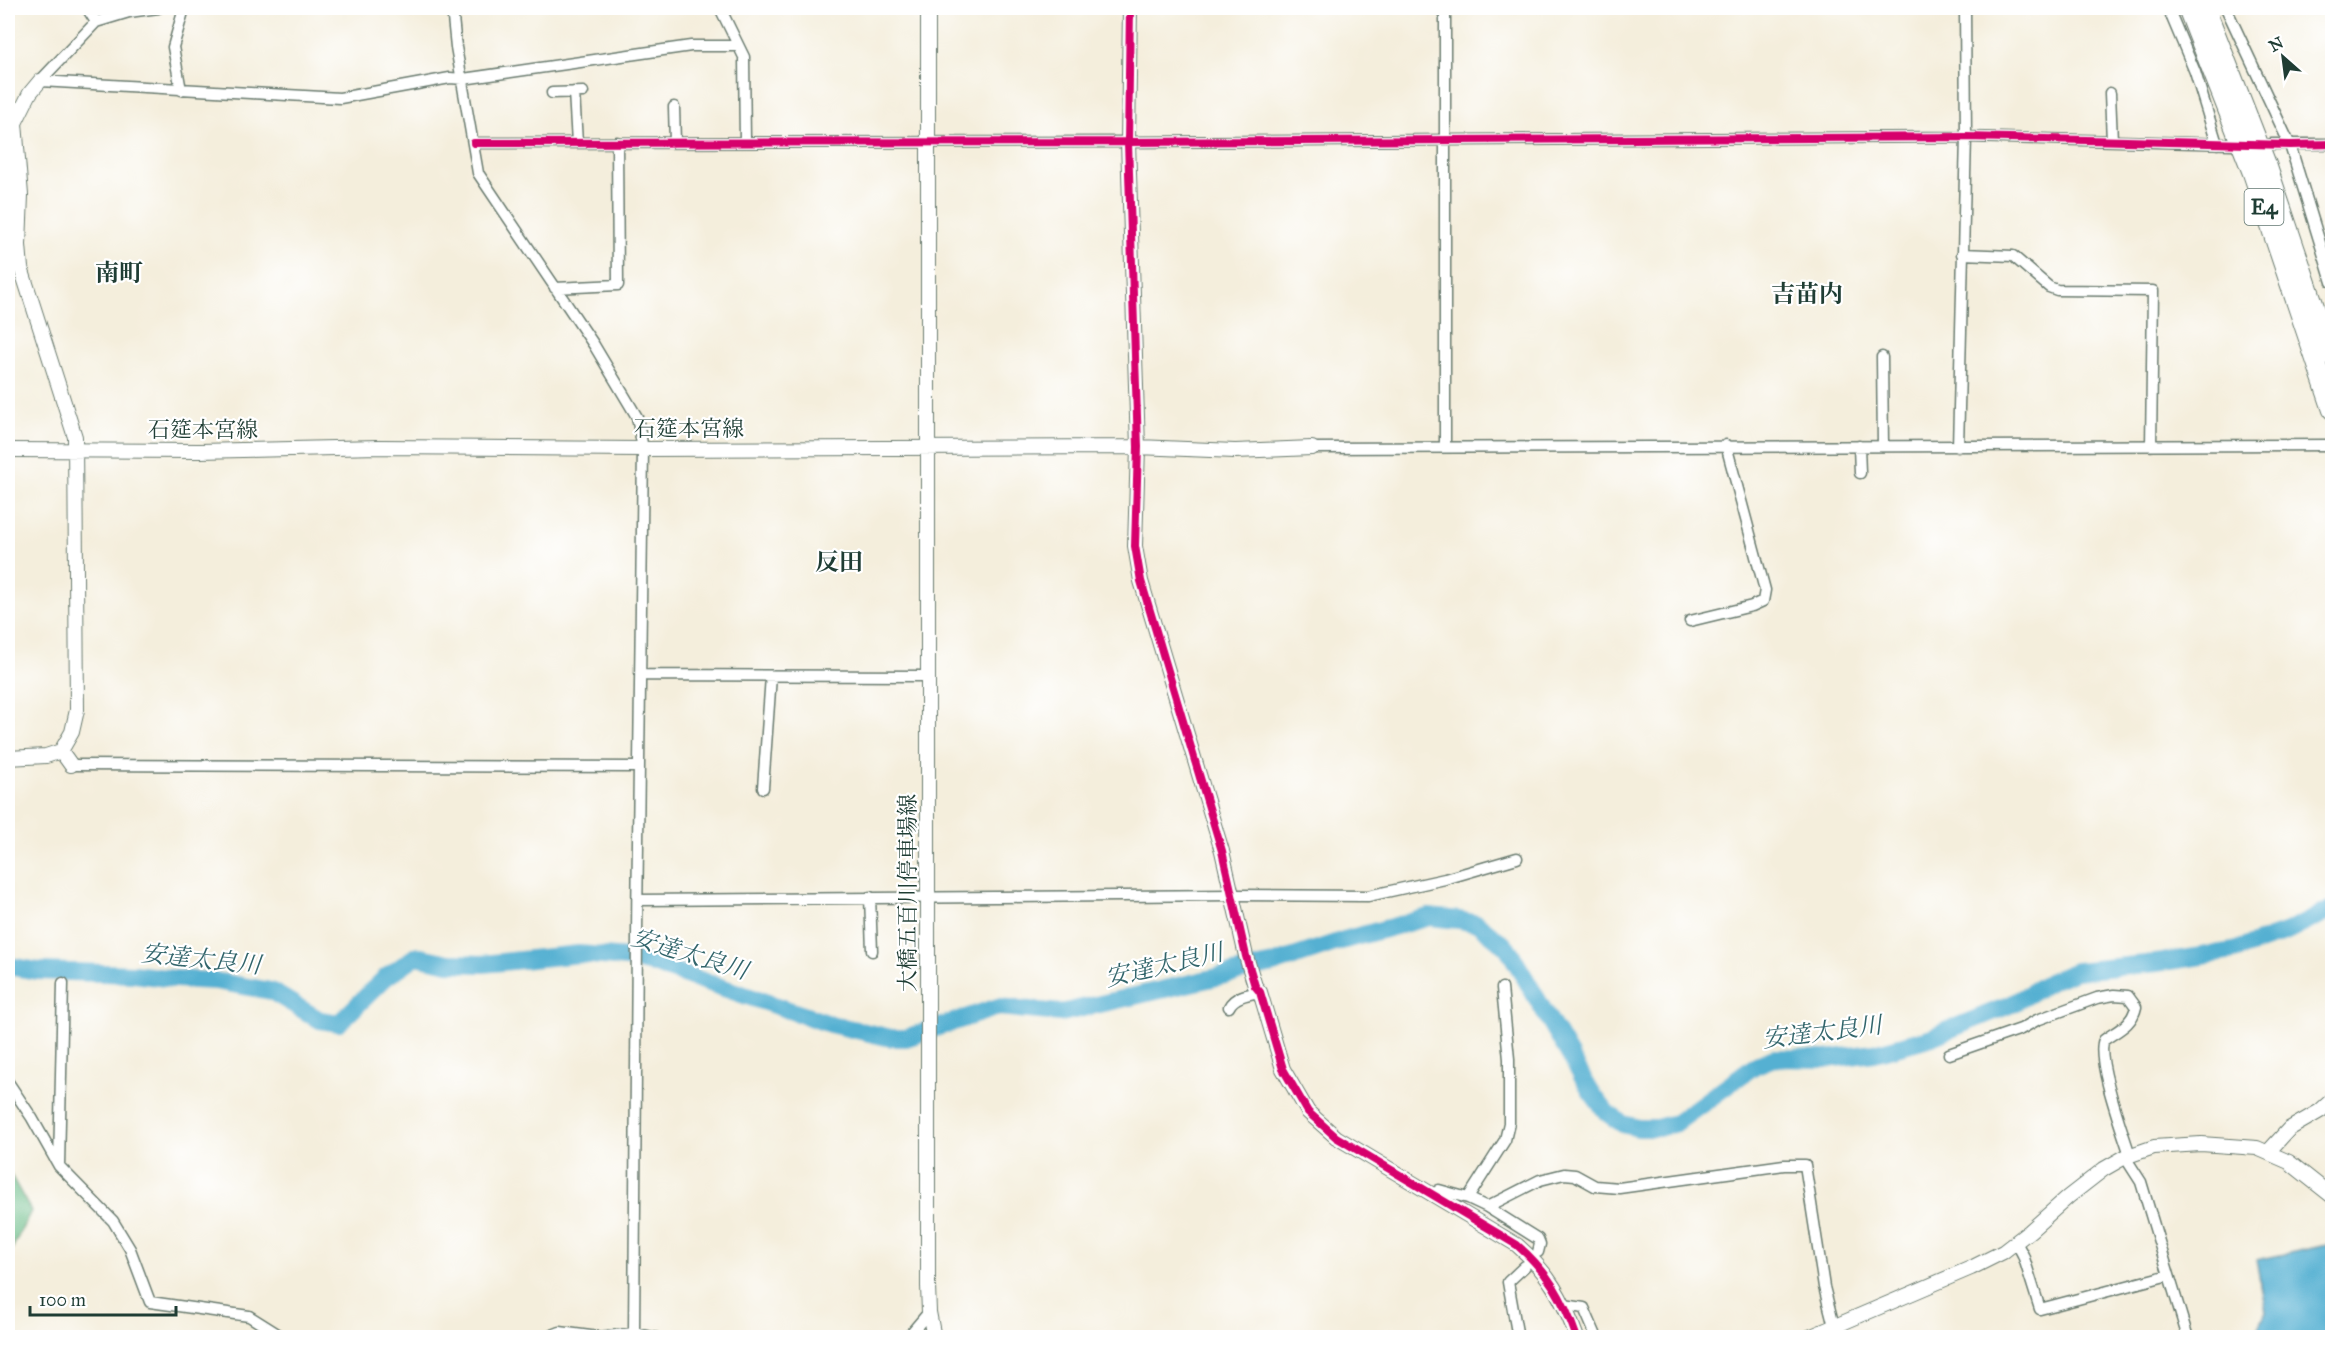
<svg xmlns="http://www.w3.org/2000/svg" width="2340" height="1345" viewBox="0 0 2340 1345" font-family="'IM FELL Great Primer','Noto Serif JP',serif">
<style>
.forest{fill:#6abc87;stroke:#447c5e;stroke-width:1.5}
.water{fill:#54b0d2;stroke:#3a7683;stroke-width:1.5}
.lines{fill:none;stroke-linecap:round;stroke-linejoin:round}
.river{stroke:#54b0d2;stroke-width:18}
.street-casing{stroke:#6a7b6f;stroke-width:13}
.secondary-casing{stroke:#6a7b6f;stroke-width:16}
.highway-casing{stroke:#6a7b6f;stroke-width:20}
.street{stroke:#fff;stroke-width:10}
.secondary{stroke:#fff;stroke-width:14}
.highway{stroke:#fff;stroke-width:18}
.cycleway-casing{stroke:#fff;stroke-width:11}
.cycleway{stroke:#d6006c;stroke-width:8}
.labels{text-anchor:middle;dominant-baseline:central;stroke-width:4.5;stroke-linejoin:round;paint-order:stroke}
.shield{fill:#fff;stroke:#627771;stroke-width:1.5}
.shield-label{font-size:21px;font-weight:bold;fill:#1f3d34}
.street-label{font-size:22px;fill:#1f3d34;stroke:#fff}
.neighbourhood-label{font-size:24px;font-weight:bold;fill:#1f3d34;stroke:#fff}
.water-label{font-size:24px;font-style:italic;fill:#32656b;stroke:#fff}
</style>
<rect width="100%" height="100%" fill="#fff"/>
<filter id="ink" filterUnits="userSpaceOnUse"><feTurbulence type="fractalNoise" baseFrequency=".0167" numOctaves="2"/><feDisplacementMap in="SourceGraphic" scale="12" xChannelSelector="R" yChannelSelector="G"/><feConvolveMatrix kernelMatrix="1 2 1 2 8 2 1 2 1" color-interpolation-filters="sRGB"/></filter>
<filter id="wash" filterUnits="userSpaceOnUse"><feTurbulence type="fractalNoise" baseFrequency=".008" numOctaves="4" result="noise"/><feDisplacementMap in="SourceGraphic" scale="24" xChannelSelector="R" yChannelSelector="G"/><feGaussianBlur stdDeviation="1.35" result="paint"/><feColorMatrix in="noise" values="0 0 0 0 0 0 0 0 0 0 0 0 0 0 0 0 0 1.4 0 .05"/><feComposite in="paint" operator="in"/></filter>
<g filter="url(#wash)">
<rect width="100%" height="100%" fill="#f4eedc"/>
<path class="forest" d="M8,1170L31,1211L8,1257Z"/>
<path class="water" d="M2332,1244V1337H2265L2259,1327L2266,1311L2256,1260Z"/>
<g class="lines">
<path class="river" d="M8,966L38,971L134,974L175,979L215,981L271,991L320,1020L339,1023L385,978L416,956L449,963L483,964L579,954L627,958L656,965L830,1024L891,1038H906L998,1007L1061,1013L1273,964L1344,940L1429,917L1459,920L1478,924L1507,947L1591,1092L1607,1113L1623,1124L1638,1128H1657L1676,1123L1754,1066L1774,1058L1827,1059L1874,1053L1929,1038L2012,1004L2051,981L2076,971L2156,963L2234,951L2287,932L2332,909"/>
</g>
</g>
<g filter="url(#ink)">
<g class="lines">
<g class="street-casing">
<path id="street" d="M87,8L96,22
M452,8L456,47L478,173L594,345L637,417L643,449C639,744 635,1038 634,1333
M720,8L744,57L745,142
M2168,8L2195,72L2217,144
M2226,8L2290,145L2332,282
M40,81L340,98L450,78L463,79L691,46H738
M40,81L96,22L129,12L158,8
M181,90L173,47L183,12L181,8
M574,92L577,143
M552,93L583,92
M2110,93L2112,141
M674,107L675,142
M474,143L1128,142L1966,137L2232,144
M2271,144H2332
M1962,254L2013,256L2049,287L2057,290L2153,291L2151,446
M555,288L618,285L617,142
M1882,357L1883,446
M1859,446L1860,473
M1445,447V8
M1958,447L1966,137L1965,8
M1312,448L2332,445
M1690,621L1752,606L1763,601L1765,590L1726,445
M642,675L927,676
M71,765L639,767
M763,788L771,676
M870,897L872,951
M638,900L1233,895L1368,896L1445,879L1517,858
M1229,1007C1234,996 1249,994 1260,992
M1949,1054L2021,1029L2037,1020L2097,998L2114,995L2128,996L2136,1007C2132,1025 2118,1030 2104,1040C2095,1057 2123,1133 2130,1155
M8,1082L32,1118L59,1166L113,1221L130,1249L150,1302L249,1316L284,1338
M2125,1157L2141,1182L2188,1338
M59,1166L63,983
M1432,1196L1439,1190L1468,1198L1487,1207L1540,1180L1564,1174L1575,1175L1595,1186L1619,1188L1784,1165H1805L1824,1287L1834,1326
M1468,1198L1505,1140L1509,1123V1059L1502,988
M1487,1207L1538,1239L1540,1244L1538,1252
M2016,1242L2023,1255L2040,1309L2169,1275
M1564,1305L1584,1308L1597,1338
M545,1338L560,1332L598,1337L634,1333L657,1338
M907,1338L929,1312
M1518,1338L1508,1282L1525,1266"/>
</g>
<g class="secondary-casing">
<path id="secondary" d="M928,8V1286L929,1312L934,1338
M1130,8L1128,142L1138,447L1135,546L1141,581L1222,851L1246,956L1255,986L1260,992L1283,1069L1308,1112L1336,1137L1517,1245C1548,1272 1563,1298 1577,1338
M8,450L200,451L379,447L643,449L1138,447L1235,451L1312,448
M61,751L71,765
M8,758L46,756L61,751L72,732L77,710L75,437L21,268L19,245L21,195L15,123L30,93L40,81
M2268,1152L2289,1129L2320,1111L2332,1100
M1807,1338L1971,1268L2003,1252L2030,1231L2068,1197L2104,1169L2125,1157L2154,1147L2201,1144L2257,1148L2289,1162L2332,1196"/>
</g>
<g class="highway-casing">
<path id="highway" d="M2187,8L2252,173L2332,410
M2206,8L2268,167L2332,357"/>
</g>
<use href="#street" class="street"/>
<use href="#secondary" class="secondary"/>
<use href="#highway" class="highway"/>
<g class="cycleway-casing">
<path id="cycleway" d="M1130,8L1128,142L1138,447L1135,546L1141,581L1222,851L1246,956L1255,986L1260,992L1283,1069L1308,1112L1336,1137L1517,1245C1548,1272 1563,1298 1577,1338
M474,143L1128,142L1966,137L2290,145L2332,144"/>
</g>
<use href="#cycleway" class="cycleway"/>
</g>
</g>
<g class="labels">
<rect class="shield" x="2244.5" y="189" width="39" height="36" rx="4.5"/>
<g class="shield-label">
<text x="2264" y="207">E4</text>
</g>
<g class="street-label">
<text x="689" y="428">石筵本宮線</text>
<text x="203" y="429">石筵本宮線</text>
<text transform="translate(907 893) rotate(-90)">大橋五百川停車場線</text>
</g>
<g class="neighbourhood-label">
<text x="119" y="273">南町</text>
<text x="1807" y="294">吉苗内</text>
<text x="839" y="562">反田</text>
</g>
<g class="water-label">
<text transform="translate(690 954) rotate(17)">安達太良川</text>
<text transform="translate(201 959) rotate(6)">安達太良川</text>
<text transform="translate(1164 965) rotate(-13)">安達太良川</text>
<text transform="translate(1822 1032) rotate(-7)">安達太良川</text>
</g>
</g>
<rect width="2340" height="1345" fill="none" stroke="#fff" stroke-width="30"/>
<g transform="translate(2283 57) rotate(332)" stroke="#ffffff" stroke-width="4.5" paint-order="stroke">
<path d="M0-4.5L10 22L0 15L-10 22Z" fill="#1f3d34"/>
<text y="-9" font-size="16" font-weight="bold" text-anchor="middle" fill="#1f3d34">N</text>
</g>
<path d="M30 1306v9h146v-9" fill="none" stroke="#1f3d34" stroke-width="3"/>
<text x="39" y="1306" font-size="18" fill="#1f3d34" stroke="#ffffff" stroke-width="4.5" paint-order="stroke">100 m</text>
</svg>
